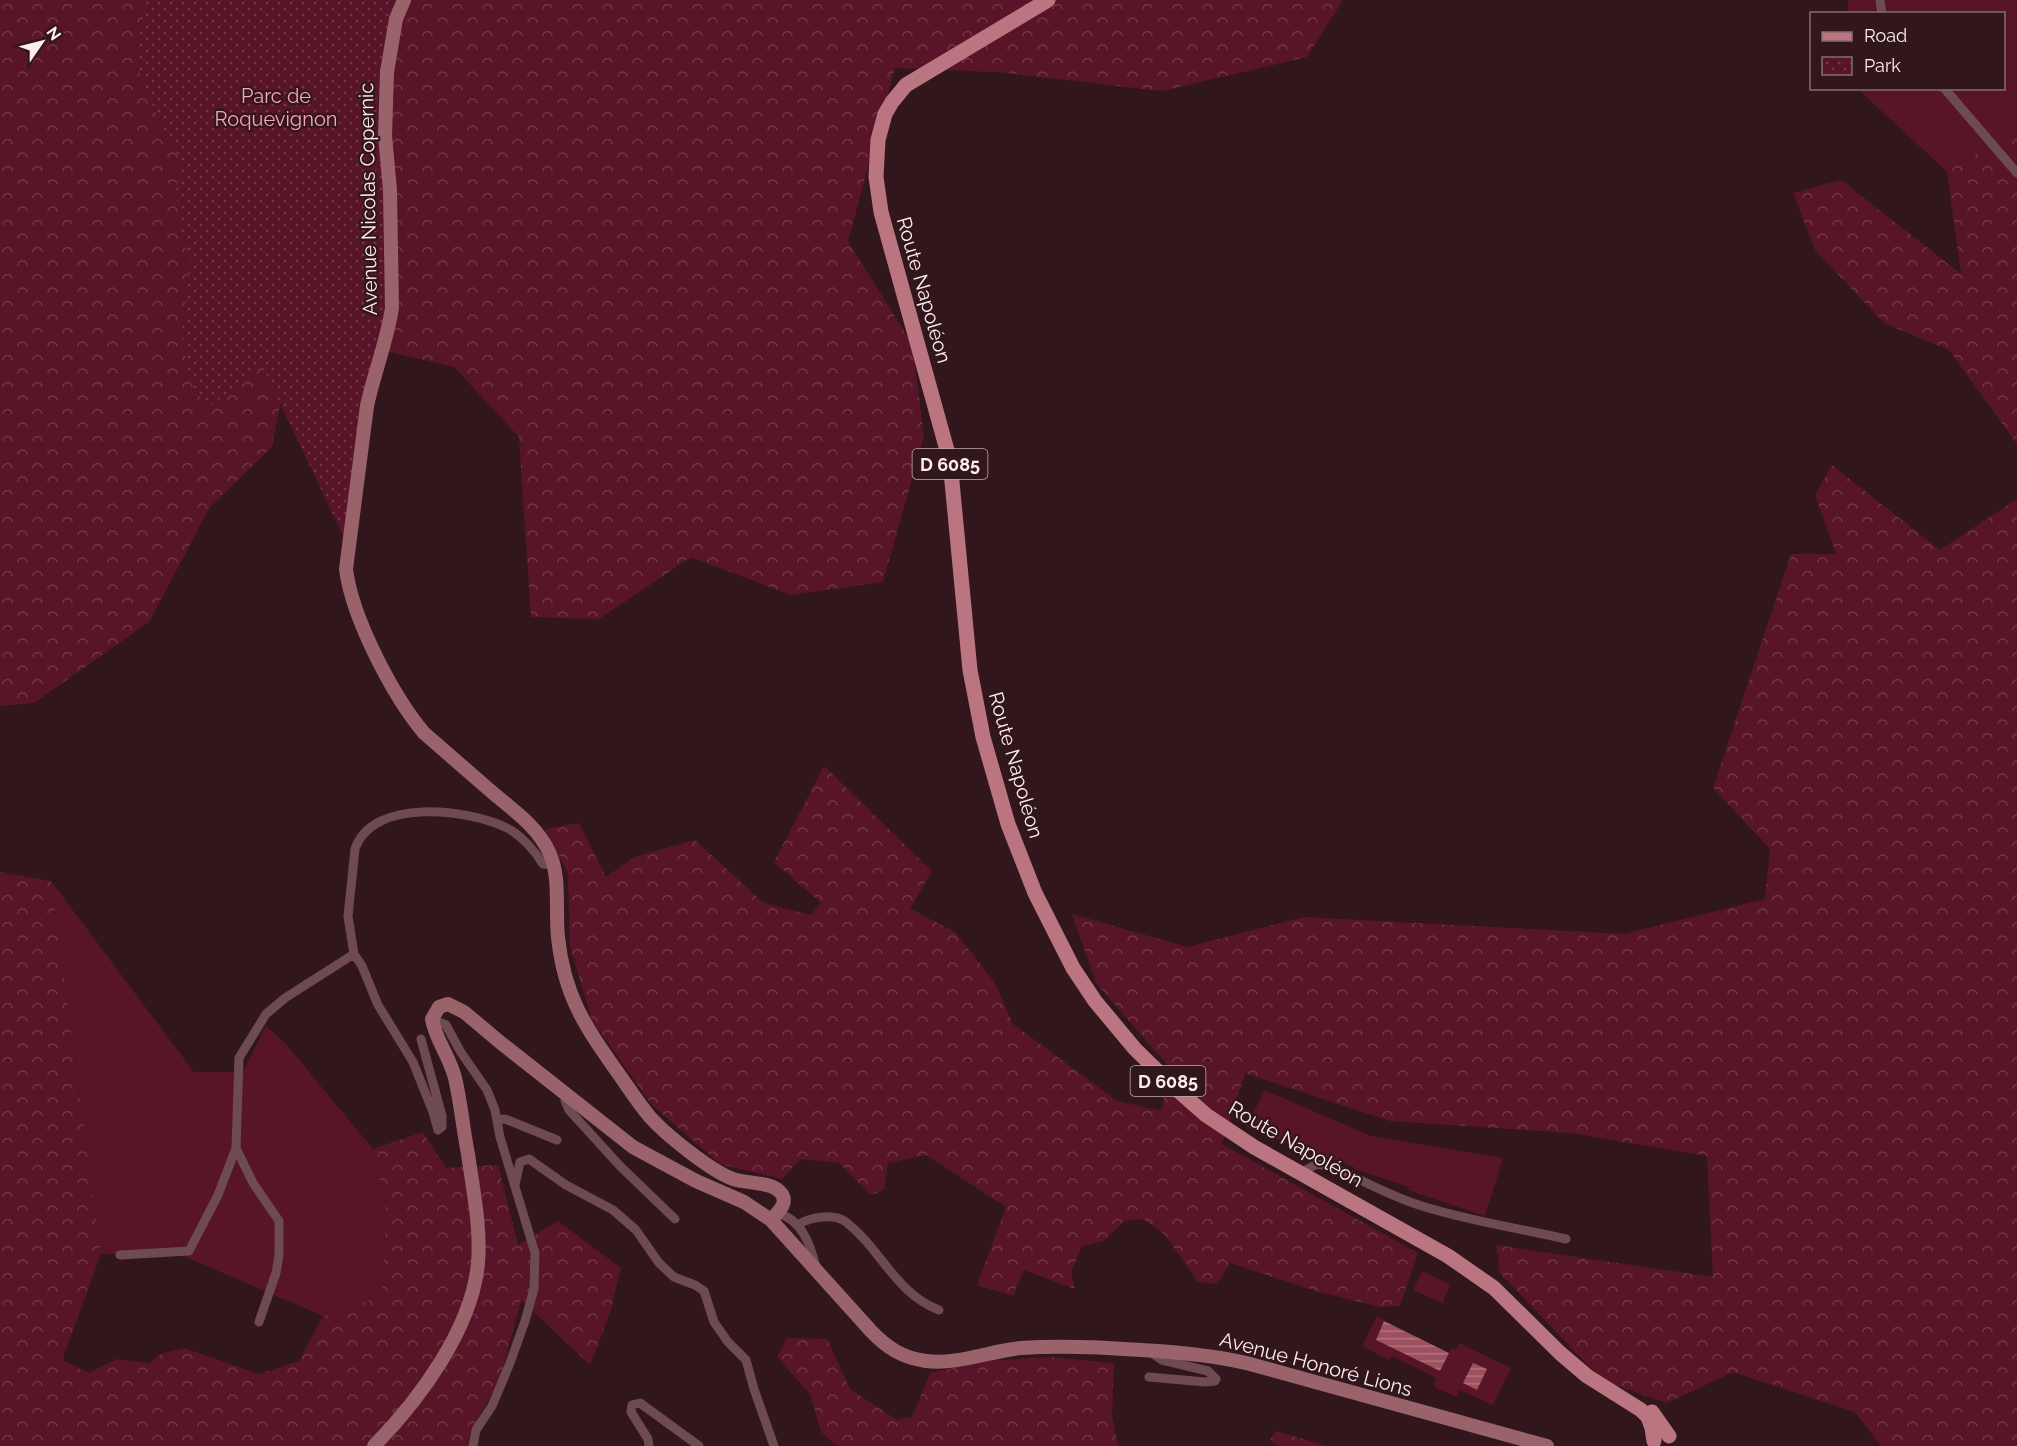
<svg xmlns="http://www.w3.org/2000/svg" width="2017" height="1446" viewBox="0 0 2017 1446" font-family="Raleway,sans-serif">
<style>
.grass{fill:#581527}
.forest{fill:url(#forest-crowns)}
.park{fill:url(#park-dots)}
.water{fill:url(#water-rules)}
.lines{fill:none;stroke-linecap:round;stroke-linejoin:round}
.street{stroke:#6e4b50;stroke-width:9}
.secondary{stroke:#9a636b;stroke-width:14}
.primary{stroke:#bb7580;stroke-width:15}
.labels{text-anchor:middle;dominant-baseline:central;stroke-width:4.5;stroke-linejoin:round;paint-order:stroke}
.shield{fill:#31171c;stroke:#c1acb0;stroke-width:1.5}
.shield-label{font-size:18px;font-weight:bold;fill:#ffecef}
.park-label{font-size:20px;fill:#fea3b2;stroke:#31171c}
.street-label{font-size:20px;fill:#ffecef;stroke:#31171c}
</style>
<defs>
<pattern id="forest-crowns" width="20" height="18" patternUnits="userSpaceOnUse" patternTransform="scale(1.5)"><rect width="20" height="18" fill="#581527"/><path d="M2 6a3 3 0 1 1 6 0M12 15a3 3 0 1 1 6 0" fill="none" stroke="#713747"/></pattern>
<pattern id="park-dots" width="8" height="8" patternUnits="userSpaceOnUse" patternTransform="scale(1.5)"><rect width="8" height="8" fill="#581527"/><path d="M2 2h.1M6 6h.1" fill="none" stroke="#713747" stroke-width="1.8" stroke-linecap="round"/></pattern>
<pattern id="water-rules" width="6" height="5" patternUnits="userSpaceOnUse" patternTransform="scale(1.5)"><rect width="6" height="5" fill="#9f505f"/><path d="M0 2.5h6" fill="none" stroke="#b2727e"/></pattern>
</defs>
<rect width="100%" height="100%" fill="#31171c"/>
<path class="grass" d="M1848,0H2017V127L1947,172L1858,89L2004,88V14L1848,13Z
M51,881L194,1072H243L266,1026L286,1044L373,1149L386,1209L382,1296L323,1316L176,1253L101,1254Z
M1265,1090L1371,1136L1503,1158L1485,1216L1408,1190L1409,1187L1354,1169V1167L1246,1127Z
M1422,1271L1450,1284L1443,1303L1413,1290Z
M1377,1316L1385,1320L1376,1339L1440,1371L1451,1348L1456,1350L1459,1343L1511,1368L1493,1405L1460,1390L1456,1397L1433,1386L1437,1378L1392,1356L1389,1360L1362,1346Z"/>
<path class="forest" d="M0,0H1343L1307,57L1162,91L997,72L895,68L848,241L912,344L924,436L883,582L791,595L691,557L599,619L531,617L519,437L454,367L364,346L289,357L272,447L210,507L149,622L34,703L0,706Z
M2017,127V444L1949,350L1884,323L1815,250L1793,193L1841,180L1961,274L1947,172Z
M1832,465L1940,550L2017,499V1446H1881L1855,1412L1733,1372L1667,1403L1603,1381L1500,1273L1496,1245L1713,1277L1707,1156L1570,1133L1390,1121L1245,1073L1222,1144L1418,1253L1400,1306L1380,1307L1319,1292L1230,1263L1217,1284L1198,1282L1165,1235L1143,1219L1124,1221L1104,1241L1082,1246L1071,1273L1075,1289L1024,1270L1013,1296L977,1285L1006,1207L926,1155L888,1163L884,1190L871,1195L839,1163L800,1159L782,1179L720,1164L651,1104L592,1020L570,947L568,873L545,829L579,823L606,877L634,857L695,840L764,903L811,915L821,903L774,862L824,766L932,871L910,909L955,932L995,983L1013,1024L1117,1101L1162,1111L1168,1066L1096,983L1072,914L1187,947L1304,917L1624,934L1765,899L1770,849L1713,788L1791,554H1836L1815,495Z
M0,872L51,881L101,1254L62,1360L89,1373L117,1359L149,1363L161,1354L184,1348L259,1374L299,1361L323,1316L382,1296L386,1209L373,1149L423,1132L446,1168L498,1165L518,1245L558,1221L621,1268L610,1313L590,1365L521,1300L500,1379L471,1431L468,1446H0Z
M787,1338L827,1339L850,1389L897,1420L912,1417L930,1373L986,1361L1049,1357L1114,1363L1112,1416L1118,1446H837L821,1432L810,1394L777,1357Z
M1276,1431L1327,1446H1277L1270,1440Z"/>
<path class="park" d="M147,0H401L389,41L387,316L347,544L261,363L209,408L190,382L182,332L190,263L180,223L176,186L180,173L176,149L161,126L134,58Z"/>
<path class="water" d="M1384,1321L1449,1353L1440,1371L1376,1340Z
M1473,1363L1487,1369L1477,1390L1463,1383Z"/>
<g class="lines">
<path class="street" d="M1880,0L1882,14
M1944,88L2017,173
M432,1019L446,1025L460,1051L487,1090L495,1110L500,1137L535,1253L534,1289L525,1321L510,1363L492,1406L476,1430L473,1446
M421,1039L442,1116V1127L438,1130
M568,1096L565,1101L569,1110L620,1166L675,1219
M497,1120L505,1119L557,1140
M438,1130L433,1112L413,1062L378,1005L362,966L354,954L348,916L355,849C373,797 468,809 507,828C521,835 535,851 543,864L553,865
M236,1148L253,1183L279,1221V1255L276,1273L259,1322
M1300,1173L1317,1164L1333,1167C1362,1180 1391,1197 1422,1206C1469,1221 1518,1228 1566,1239
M515,1185L520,1162L529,1159L566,1185L613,1210L636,1230L659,1263L674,1277L695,1285L704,1291L714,1322L728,1342L746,1360L754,1389L774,1446
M777,1213C802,1219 811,1246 816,1268
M798,1225C809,1217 834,1213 846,1222C881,1249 895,1293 939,1310
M120,1255L189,1251L218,1195L236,1148L239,1058L266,1014L285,998L354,954
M1149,1351L1162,1360L1208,1371L1216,1379L1215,1381L1205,1382L1149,1377
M649,1446L648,1439L631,1412L632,1405L640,1403L699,1446"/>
<path class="secondary" d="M404,0L396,19L387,72L385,136L390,190L392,308C387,341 374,373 367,406L346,569C352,618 393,696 424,733C447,753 470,773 493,793C513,810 538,827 549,852C561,877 555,910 558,937C564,996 585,1026 618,1073C628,1087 638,1103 650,1117C666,1135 711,1171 733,1179C747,1184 771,1181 781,1193C789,1203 778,1212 771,1220
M374,1446C419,1400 472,1329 478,1263C481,1227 473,1190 468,1154C463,1129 461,1103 455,1078C450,1057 435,1039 432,1019L439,1007L448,1004L464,1012L501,1043L633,1147L696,1181L744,1202L771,1220L871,1331C887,1348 903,1358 926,1361C957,1365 990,1351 1021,1348C1061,1345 1101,1347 1141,1350C1178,1352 1214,1355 1250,1364L1547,1446"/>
<path class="primary" d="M1048,0L906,85L892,102L885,114L878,140L876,177L881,212L950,461L970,670L983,737L1008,824L1035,893L1073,968L1095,1001L1135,1049L1173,1086L1206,1115L1254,1147L1448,1256L1494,1288L1560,1353L1587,1376L1641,1410L1648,1417L1652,1428L1654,1441
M1652,1412L1669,1436"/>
</g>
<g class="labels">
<g class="shield">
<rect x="912.5" y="449" width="75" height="30" rx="4.5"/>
<rect x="1130.5" y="1066" width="75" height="30" rx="4.5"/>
</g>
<g class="shield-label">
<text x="950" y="464">D 6085</text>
<text x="1168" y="1081">D 6085</text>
</g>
<g class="park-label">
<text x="276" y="96">Parc de<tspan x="276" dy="23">Roquevignon</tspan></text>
</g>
<g class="street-label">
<text transform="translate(368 199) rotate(-91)">Avenue Nicolas Copernic</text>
<text transform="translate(924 290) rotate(74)">Route Napoléon</text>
<text transform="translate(1016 765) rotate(74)">Route Napoléon</text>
<text transform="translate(1296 1144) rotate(30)">Route Napoléon</text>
<text transform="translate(1316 1364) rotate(15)">Avenue Honoré Lions</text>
</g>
</g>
<rect x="1810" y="12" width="195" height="78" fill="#31171c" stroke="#836c70" stroke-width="1.5"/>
<rect x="1822" y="32" width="30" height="9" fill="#bb7580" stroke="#836c70" stroke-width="1.5"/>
<text x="1864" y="42" font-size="18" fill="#ffecef">Road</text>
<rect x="1822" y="57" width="30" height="18" fill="url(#park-dots)" stroke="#836c70" stroke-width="1.5"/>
<text x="1864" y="72" font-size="18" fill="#ffecef">Park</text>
<g transform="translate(42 42) rotate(55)" stroke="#31171c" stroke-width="4.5" paint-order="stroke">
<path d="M0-4.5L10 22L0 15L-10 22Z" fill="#ffecef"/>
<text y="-9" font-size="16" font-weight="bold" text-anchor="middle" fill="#ffecef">N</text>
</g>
</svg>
